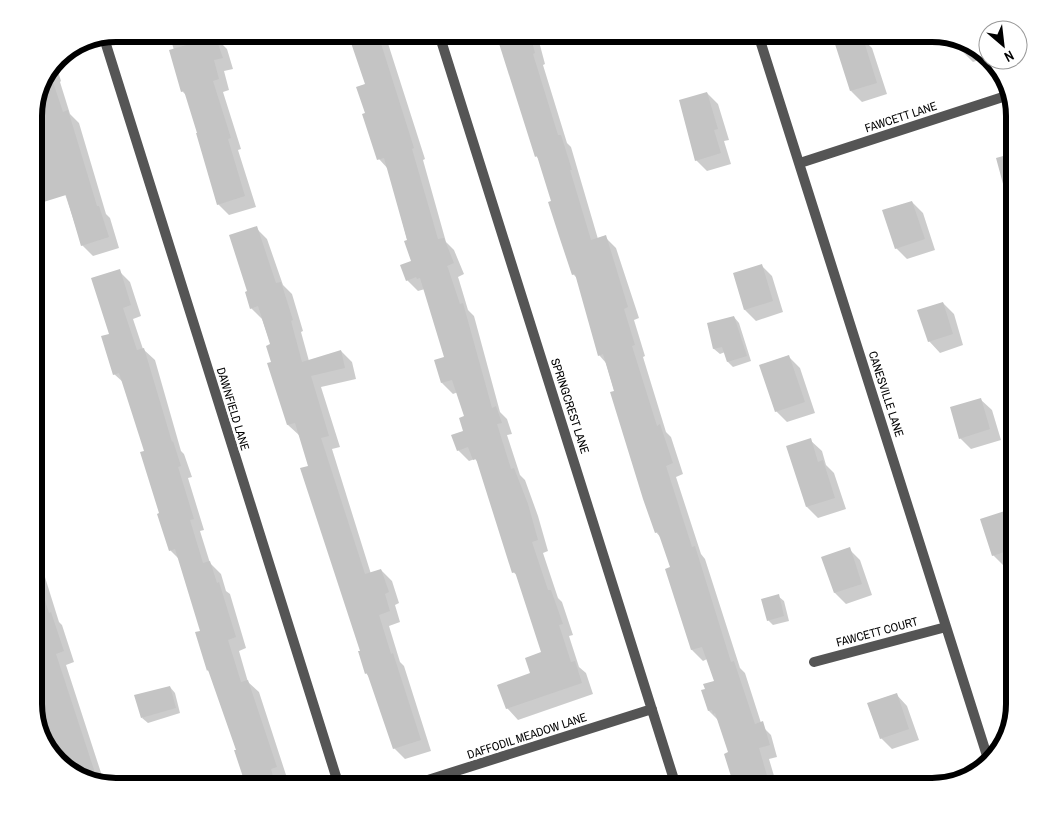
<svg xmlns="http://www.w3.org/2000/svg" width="1048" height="820" viewBox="0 0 1048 820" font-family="'Archivo Narrow',sans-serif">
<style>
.shadow{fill:#0003}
.building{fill:#c4c4c4}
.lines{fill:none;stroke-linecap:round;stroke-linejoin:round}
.street{stroke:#555;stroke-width:10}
.labels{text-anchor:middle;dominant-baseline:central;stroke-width:5;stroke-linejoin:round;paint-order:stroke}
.street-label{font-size:12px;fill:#000;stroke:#fff}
.rim{fill:none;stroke:#000;stroke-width:6}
</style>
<rect width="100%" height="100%" fill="#fff"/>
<path class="shadow" d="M169,34H207L209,40L216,38L227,49L233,69L224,71L229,90L223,92L241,149L238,150L256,207L229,215L218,204L199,133L187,96L182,91L174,50Z
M350,34H385L425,159L423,160L446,242L454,250L464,274L458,277L459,280L468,310L474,316L500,412L507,419L512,434L507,435L520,475L525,480L538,516L548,551L543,553L558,598L562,602L573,635L569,636L579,667L586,673L593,694L518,720L507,708L532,674L543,653L518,576L513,572L478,462L475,459L469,461L458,450L464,431L466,417L458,392L453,394L442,383L446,358L425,289L418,291L407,280L413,262L389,170L379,159L366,113L367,85Z
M498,34H537L545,64L543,65L567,143L571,147L598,239L605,237L616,248L639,318L634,320L645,356L643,357L666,432L671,437L683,474L676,477L701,554L705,559L740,668L745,673L762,726L771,735L777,757L769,759L777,786H735L725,754L729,753L719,721L709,711L715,682L707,659L703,661L692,650L671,568L661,538L656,532L606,363L599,355L577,278L573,274L553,202L539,159L536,156Z
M861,37L872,48L887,94L862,102L851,91Z
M960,44L986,54L988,57L973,62L962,51Z
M56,65L61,81L60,82L70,114L79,123L106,214L110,218L119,248L93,256L82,245L49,146L37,136L34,127V110Z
M707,93L718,104L729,140L724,141L731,164L707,171L696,160Z
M912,202L923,213L935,250L907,259L896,248Z
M256,228L267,239L283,285L292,294L303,331L301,332L309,361L341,351L352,362L356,379L321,387L340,447L332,449L371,574L381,570L392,581L399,603L395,605L400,622L389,626L400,662L404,666L431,751L405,759L394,748L369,677L366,673L362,652L300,436L288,425L268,364L272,363L271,345L262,319L251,308L249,292Z
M761,265L772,276L783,312L756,321L745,310L734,274Z
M119,271L130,282L141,316L133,319L143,349L155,360L181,451L184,454L192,477L188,478L204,530L200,531L210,563L221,574L226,591L230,594L246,648L239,651L248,682L259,692L287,778L281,780L283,786H247L236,751H238L210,673L208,670L201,631L179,559L170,550L145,452L124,383L114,374L110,334Z
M943,303L954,314L963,345L940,353L929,341Z
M734,317L739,323L751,361L733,367L728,362L725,352L720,354L714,349L708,324Z
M789,357L800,368L815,413L787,422L776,411Z
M980,399L992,410L1001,440L971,449L960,438Z
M810,440L822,451L826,465L834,473L846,509L818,518L807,507Z
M1011,511L1014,515V563L1004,566L993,555Z
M849,549L860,560L872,595L846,604L835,593L823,558Z
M34,565L44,574L59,622L62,625L74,662L66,665L104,782L62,766L48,727L34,681Z
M778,596L784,601L789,621L773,625L768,620Z
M170,687L175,693L180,713L148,723L142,718Z
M896,694L907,706L919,740L892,749L881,738Z
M612,777L622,786H581Z
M832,783L836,786H822Z"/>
<path class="building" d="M348,34H378L414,148L412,149L438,239L444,238L454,263L447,266L448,268L460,304L463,303L492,408L496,406L502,423L497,424L511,469L514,468L528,504L538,540L532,542L548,590H551L563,624L559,625L571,662L575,661L582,683L506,709L497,685L530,673L525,658L541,652L515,572L512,573L476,459L473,460L468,447L457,451L451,435L463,431L459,418L464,416L452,380L441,383L434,360L444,357L420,278L417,279L416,277L406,281L400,265L411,261L404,241L407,240L384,158L377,160L362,114L365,113L356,87L365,84Z
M496,34H530L535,53L533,54L558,135H561L572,170H570L591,240L606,235L628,307L624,309L635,345L632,346L657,426L660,424L673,463L666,466L692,547L695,546L731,662L734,661L755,724L763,721L770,745L759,748L770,786H734L724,754L728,752L715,713L713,714L712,710L708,711L701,690L705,689L703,684L714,681L702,647L691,650L665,569L670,567L658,532L655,533L643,499L610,392L614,391L603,354L598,356L575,274L572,275L559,236L548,202L551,201L537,156L535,157Z
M862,35L877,83L850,91L835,44Z
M207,39L208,44L217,41L223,58L214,60L219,79L213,81L231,138L228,139L245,196L217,205L196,133H197L184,91L181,92L169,50Z
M51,76L63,112L68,110L97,206H99L109,237L81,246L66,195L34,205V110Z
M707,92L718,129L714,130L721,153L695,161L679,100Z
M1014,153V205L1009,206L996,158Z
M912,201L925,239L895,249L882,210Z
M257,226L276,283L281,282L293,320L291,321L302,362L341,350L345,368L311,376L329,436L321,438L365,574L381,569L389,592L385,594L390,611L379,615L391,654L393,653L421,740L393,749L367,673L365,674L358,651H360L300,468L308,466L295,423L287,425L267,363L271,362L266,346L270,344L258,306L250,309L245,292L247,291L229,235Z
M762,264L773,301L744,310L733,273Z
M120,269L131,305L123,308L137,350L144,348L172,442L173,441L181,466L178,467L194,519L190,520L203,563L210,561L217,583L219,582L236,637L228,640L241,682L248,680L277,767L271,769L274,780L255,786H246L234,750H236L208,670L207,671L195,632L200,631L175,549L169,551L157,514L159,513L140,452L144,451L119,373L113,375L101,336L109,334L91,278Z
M943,302L953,334L928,342L917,310Z
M734,316L747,356L727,362L722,347L713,349L707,323Z
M789,355L805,402L775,412L759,365Z
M981,398L990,429L959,439L950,407Z
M811,438L818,462L823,460L835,498L806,507L786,446Z
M1011,509L1014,520V549L992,556L980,519Z
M850,547L862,584L834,593L821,557Z
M34,578H38L49,613L51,612L64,651L56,654L97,779L62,766L47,727L34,685Z
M779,594L784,616L767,621L761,599Z
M170,686L176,708L141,718L134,695Z
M897,693L909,729L880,739L867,703Z"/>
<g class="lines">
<path class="street" d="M439,34L676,786
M758,34L989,762
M104,38L339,786
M800,163L1009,95
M814,662L946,627
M409,786L652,709"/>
</g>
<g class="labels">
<g class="street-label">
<text transform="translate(901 117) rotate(-18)">FAWCETT LANE</text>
<text transform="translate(886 394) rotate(72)">CANESVILLE LANE</text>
<text transform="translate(570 406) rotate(72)">SPRINGCREST LANE</text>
<text transform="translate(233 409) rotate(73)">DAWNFIELD LANE</text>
<text transform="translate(877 632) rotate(-15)">FAWCETT COURT</text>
<text transform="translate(527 736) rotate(-18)">DAFFODIL MEADOW LANE</text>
</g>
</g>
<path d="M0 0H1048V820H0ZM116 42H932A74 74 0 0 1 1006 116V704A74 74 0 0 1 932 778H116A74 74 0 0 1 42 704V116A74 74 0 0 1 116 42Z" fill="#fff" fill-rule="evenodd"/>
<path class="rim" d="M116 42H932A74 74 0 0 1 1006 116V704A74 74 0 0 1 932 778H116A74 74 0 0 1 42 704V116A74 74 0 0 1 116 42Z"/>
<g transform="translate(1003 45) rotate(152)"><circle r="24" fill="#ffffff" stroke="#999999"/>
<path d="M0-4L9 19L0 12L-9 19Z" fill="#000000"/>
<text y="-8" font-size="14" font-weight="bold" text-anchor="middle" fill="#000000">N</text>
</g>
</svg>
